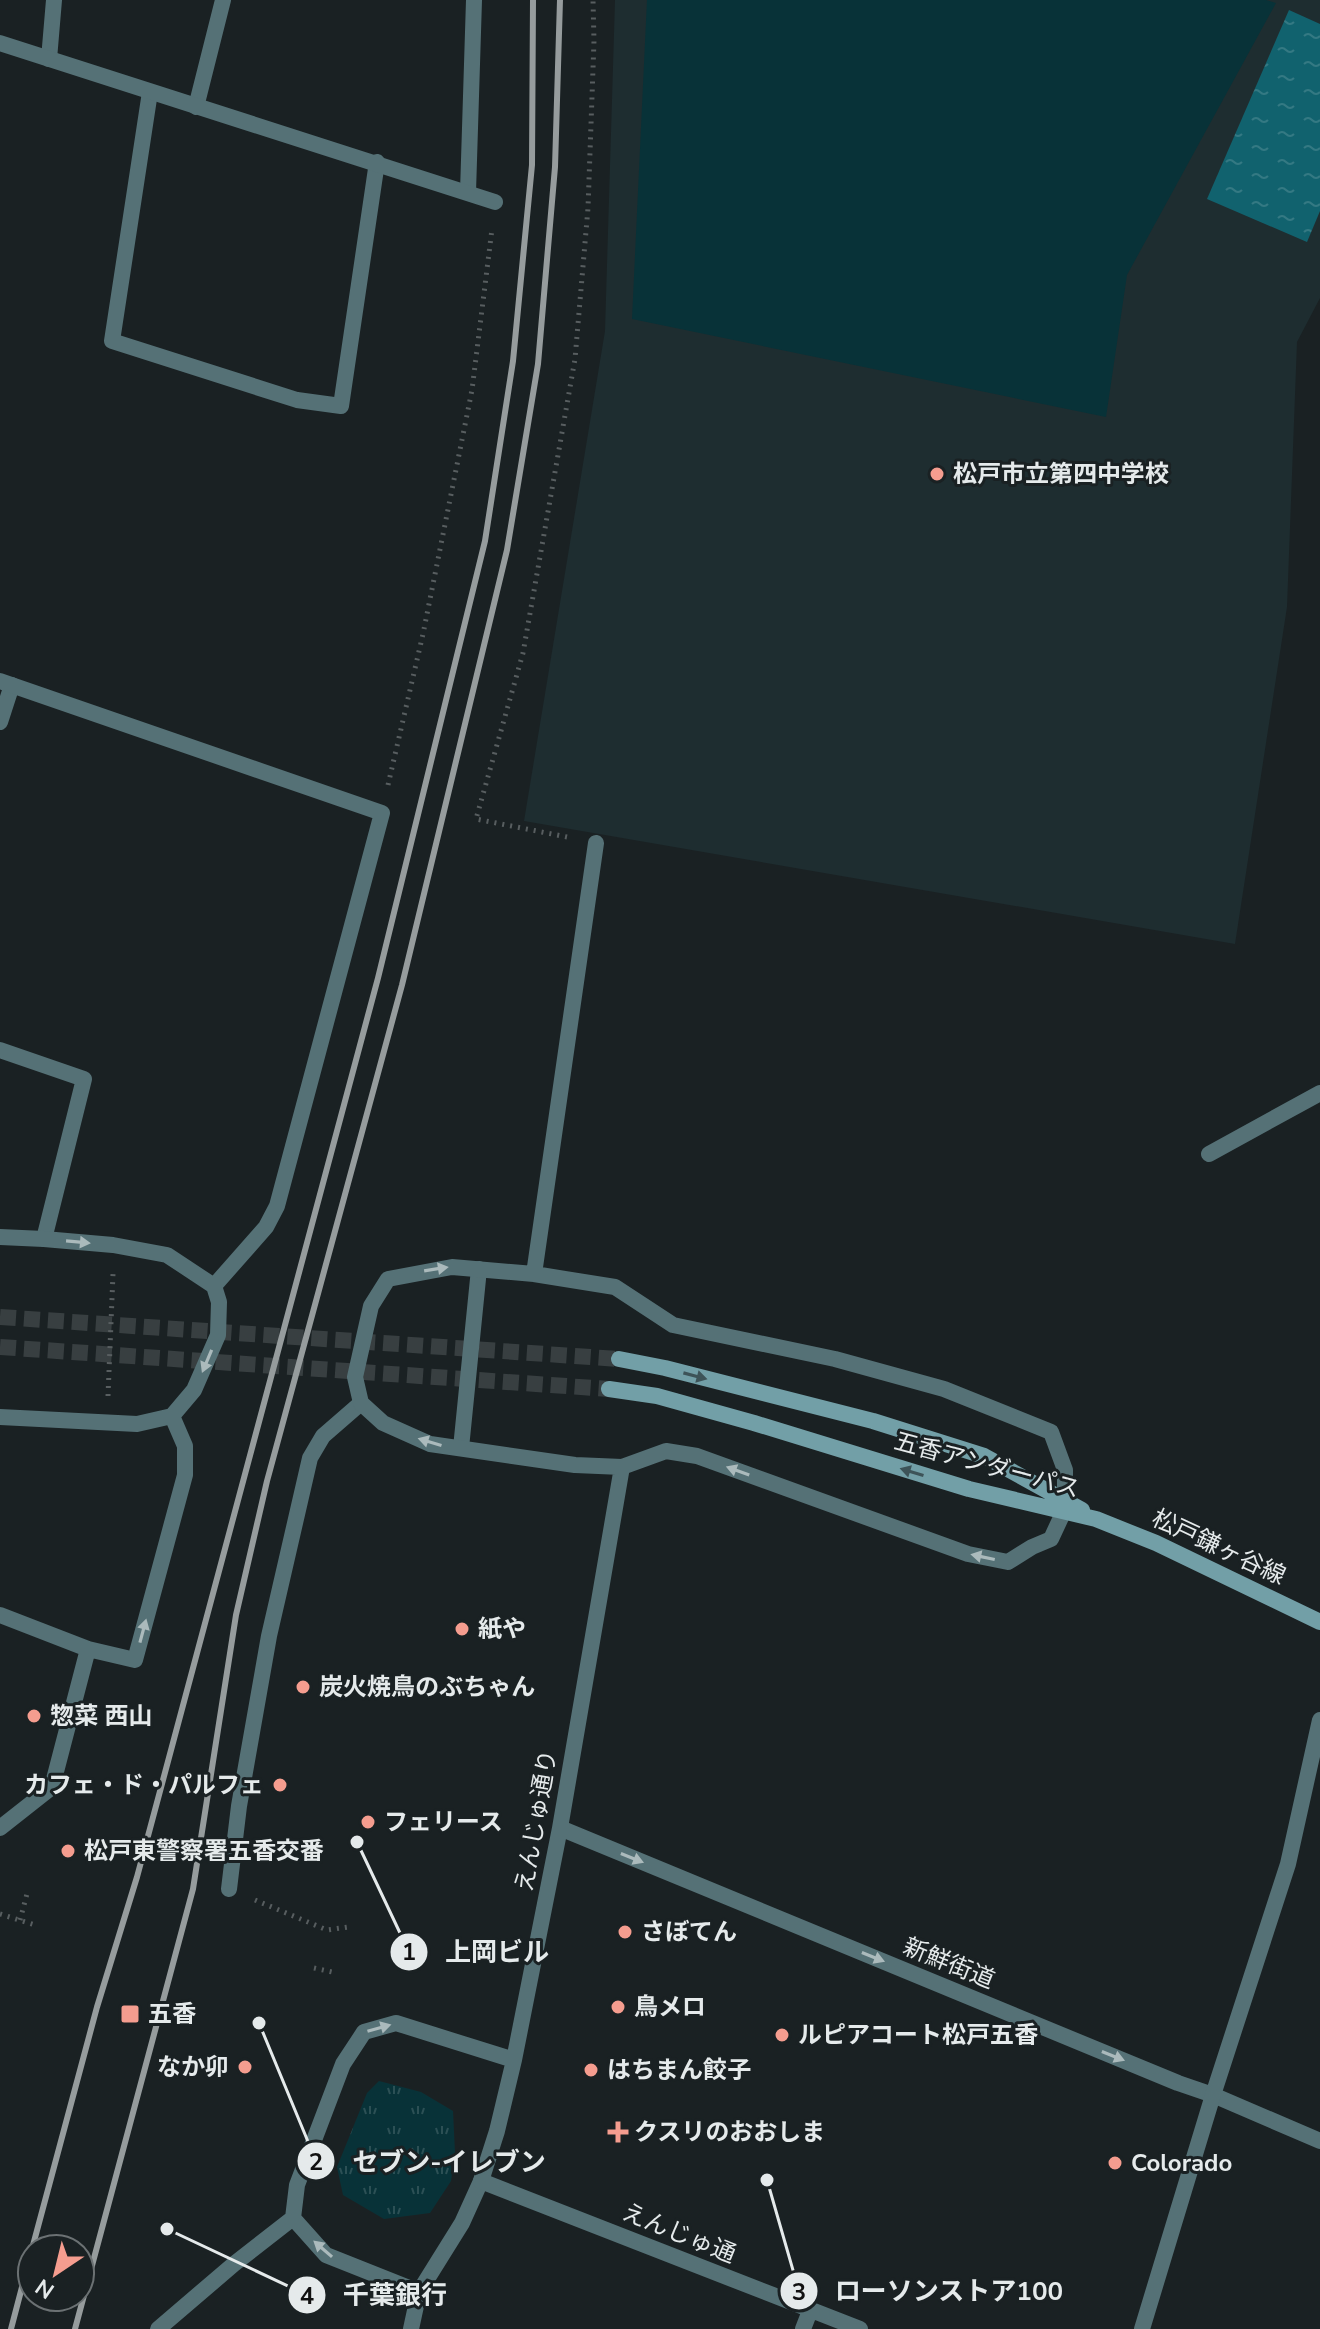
<svg xmlns="http://www.w3.org/2000/svg" width="1320" height="2329" viewBox="0 0 1320 2329" font-family="'Nunito Sans','Noto Sans JP',sans-serif">
<style>
.built{fill:#1e2d30}
.grass{fill:url(#grass-tufts)}
.garden{fill:#083238}
.water{fill:url(#water-ripples)}
.lines{fill:none;stroke-linecap:round;stroke-linejoin:round}
.secondary-tunnel{stroke:#383f41;stroke-width:16;stroke-dasharray:16 8;stroke-linecap:butt}
.path{stroke:#585e60;stroke-width:5;stroke-dasharray:2 6;stroke-linecap:butt}
.service{stroke:#557176;stroke-width:16}
.minor{stroke:#557176;stroke-width:16}
.tertiary{stroke:#557176;stroke-width:16}
.secondary{stroke:#729fa7;stroke-width:16}
.rail{stroke:#969c9d;stroke-width:6}
.oneway{fill:#abbabc}
.oneway2{fill:#3d5358}
.poi-dot{fill:#f59d8f;stroke:#1a2123;stroke-width:3}
.labels{text-anchor:middle;dominant-baseline:central;stroke-width:6;stroke-linejoin:round;paint-order:stroke}
.poi-label{font-size:24px;font-weight:bold;fill:#e5eaeb;stroke:#1a2123;text-anchor:start}
.street-label{font-size:24px;fill:#e5eaeb;stroke:#1a2123}
.leader{fill:none;stroke:#e5eaeb;stroke-width:3}
.callout-dot{fill:#e5eaeb;stroke:#1a2123;stroke-width:3}
.mark-label{font-size:24px;text-anchor:middle;font-weight:bold;fill:#111}
.callout-label{font-size:26px;text-anchor:middle;font-weight:bold;fill:#e5eaeb;stroke:#1a2123;stroke-width:6;stroke-linejoin:round;paint-order:stroke}
</style>
<defs>
<pattern id="grass-tufts" width="24" height="20" patternUnits="userSpaceOnUse" patternTransform="scale(2)"><rect width="24" height="20" fill="#083238"/><path d="M3 7l-1-3M5 7V3M7 7l1-3M15 17l-1-3M17 17v-4M19 17l1-3" fill="none" stroke="#2c5055"/></pattern>
<pattern id="water-ripples" width="26" height="14" patternUnits="userSpaceOnUse" patternTransform="scale(2)"><rect width="26" height="14" fill="#11626e"/><path d="M2 4q2-2 4 0t4 0M15 11q2-2 4 0t4 0" fill="none" stroke="#347983"/></pattern>
</defs>
<rect width="100%" height="100%" fill="#1a2123"/>
<path class="built" d="M615,0H1320V298L1297,342L1287,607L1235,944L524,821L605,331Z"/>
<path class="grass" d="M379,2081L421,2092L453,2111L455,2153L451,2181L430,2213L384,2219L343,2195L337,2167L367,2093Z"/>
<path class="garden" d="M647,0H1266L1276,3L1127,275L1106,417L632,319Z"/>
<path class="water" d="M1289,10L1320,24V211L1307,242L1207,199Z"/>
<g class="lines">
<path class="secondary-tunnel" d="M0,1317L619,1359
M0,1347L609,1389"/>
<path class="path" d="M388,785L423,634L472,390L492,229
M567,837L476,819L523,653L575,359L588,208L594,41L593,0
M108,1396L113,1274
M255,1900L327,1930L348,1927
M0,1914L35,1925
M20,1920L28,1890
M314,1968L332,1972"/>
<path class="service" d="M49,59L54,0
M150,92L112,341L297,400L341,406L377,162
M196,107L223,0
M468,192L474,0
M0,722L12,685
M0,1050L84,1079L44,1239
M1209,1154L1320,1093
M461,1448L479,1269
M229,1889L239,1806L269,1636L310,1458L323,1436L361,1403"/>
<path class="minor" d="M0,43L495,202
M0,681L382,813L277,1206L266,1227L214,1286
M0,1237L44,1239L113,1245L167,1255L214,1286L219,1302L218,1335L194,1390L172,1416L137,1424L0,1417
M534,1274L596,843
M1064,1511L1051,1539L1032,1547L1008,1562L968,1554L697,1456L666,1451L622,1467L575,1465L430,1444L383,1423L361,1403L355,1377L371,1306L388,1279L452,1267L534,1274L615,1287L673,1325L835,1359L944,1389L1051,1432L1065,1470V1500
M0,1615L88,1649L135,1660L185,1475V1446L172,1416
M0,1828L52,1787L88,1649
M560,1828L1178,2083L1213,2095L1320,2141
M419,2292L326,2255L293,2218L297,2185L343,2064L364,2032L396,2023L514,2060
M158,2329L234,2264L293,2218
M411,2329L419,2292L462,2223L481,2181L497,2131L514,2060L560,1828L622,1467"/>
<path class="tertiary" d="M481,2181L860,2329
M803,2329L810,2311
M1142,2329L1213,2095L1288,1864L1320,1720"/>
<path class="secondary" d="M619,1359L665,1368L873,1421L984,1456L1082,1510
M609,1389L657,1396L754,1423L969,1489L1096,1519L1156,1543L1320,1622"/>
<path class="rail" d="M32,2249L97,2007L137,1877L378,978L485,541L513,361L532,165L533,0
M11,2329L32,2249
M75,2329L193,1889L236,1615L267,1481L402,985L507,550L538,364L555,167L560,0"/>
</g>
<defs><path id="oneway-solid" d="M-6-.8H1V-3.2L6.5 0L1 3.2V.8H-6Z" transform="scale(2)"/></defs>
<g class="oneway">
<use href="#oneway-solid" transform="translate(78 1242) rotate(5)"/>
<use href="#oneway-solid" transform="translate(436 1269) rotate(-9)"/>
<use href="#oneway-solid" transform="translate(207 1361) rotate(113)"/>
<use href="#oneway-solid" transform="translate(430 1442) rotate(-163)"/>
<use href="#oneway-solid" transform="translate(738 1471) rotate(-160)"/>
<use href="#oneway-solid" transform="translate(983 1557) rotate(-168)"/>
<use href="#oneway-solid" transform="translate(143 1631) rotate(-75)"/>
<use href="#oneway-solid" transform="translate(632 1858) rotate(22)"/>
<use href="#oneway-solid" transform="translate(873 1957) rotate(22)"/>
<use href="#oneway-solid" transform="translate(379 2028) rotate(-16)"/>
<use href="#oneway-solid" transform="translate(1113 2056) rotate(22)"/>
<use href="#oneway-solid" transform="translate(323 2249) rotate(-139)"/>
</g>
<g class="oneway2">
<use href="#oneway-solid" transform="translate(695 1376) rotate(15)"/>
<use href="#oneway-solid" transform="translate(912 1472) rotate(-163)"/>
</g>
<g class="poi-dot">
<circle cx="937" cy="474" r="8"/>
<circle cx="462" cy="1629" r="8"/>
<circle cx="303" cy="1687" r="8"/>
<circle cx="34" cy="1716" r="8"/>
<circle cx="280" cy="1785" r="8"/>
<circle cx="368" cy="1822" r="8"/>
<circle cx="68" cy="1851" r="8"/>
<circle cx="625" cy="1932" r="8"/>
<circle cx="618" cy="2007" r="8"/>
<rect x="120" y="2004" width="20" height="20" rx="4"/>
<circle cx="782" cy="2035" r="8"/>
<circle cx="245" cy="2067" r="8"/>
<circle cx="591" cy="2070" r="8"/>
<path d="M614 2120h8v8h8v8h-8v8h-8v-8h-8v-8h8z"/>
<circle cx="1115" cy="2163" r="8"/>
</g>
<g class="labels">
<g class="poi-label">
<text x="953" y="474">松戸市立第四中学校</text>
<text x="478" y="1629">紙や</text>
<text x="319" y="1687">炭火焼鳥のぶちゃん</text>
<text x="50" y="1716">惣菜 西山</text>
<text x="264" y="1785" text-anchor="end">カフェ・ド・パルフェ</text>
<text x="384" y="1822">フェリース</text>
<text x="84" y="1851">松戸東警察署五香交番</text>
<text x="641" y="1932">さぼてん</text>
<text x="634" y="2007">鳥メロ</text>
<text x="148" y="2014">五香</text>
<text x="798" y="2035">ルピアコート松戸五香</text>
<text x="229" y="2067" text-anchor="end">なか卯</text>
<text x="607" y="2070">はちまん餃子</text>
<text x="634" y="2132">クスリのおおしま</text>
<text x="1131" y="2163">Colorado</text>
</g>
<g class="street-label">
<text transform="translate(987 1465) rotate(15)">五香アンダーパス</text>
<text transform="translate(1219 1547) rotate(25)">松戸鎌ヶ谷線</text>
<text transform="translate(536 1821) rotate(-80)">えんじゅ通り</text>
<text transform="translate(949 1963) rotate(22)">新鮮街道</text>
<text transform="translate(679 2233) rotate(22)">えんじゅ通</text>
</g>
</g>
<path class="leader" d="M357 1842L409 1952M259 2023L316 2161M767 2180L799 2291M167 2229L307 2295"/>
<g class="callout-dot">
<circle cx="357" cy="1842" r="8"/>
<circle cx="259" cy="2023" r="8"/>
<circle cx="767" cy="2180" r="8"/>
<circle cx="167" cy="2229" r="8"/>
<circle cx="409" cy="1952" r="20"/>
<circle cx="316" cy="2161" r="20"/>
<circle cx="799" cy="2291" r="20"/>
<circle cx="307" cy="2295" r="20"/>
</g>
<g class="mark-label">
<text x="409" y="1960">1</text>
<text x="316" y="2170">2</text>
<text x="799" y="2300">3</text>
<text x="307" y="2304">4</text>
</g>
<g class="callout-label">
<text x="497" y="1961">上岡ビル</text>
<text x="449" y="2171">セブン-イレブン</text>
<text x="949" y="2300">ローソンストア100</text>
<text x="395" y="2304">千葉銀行</text>
</g>
<g transform="translate(56 2273) rotate(215)"><circle r="38" fill="#1a2123" stroke="#6b7173" stroke-width="2"/>
<path d="M0-6L14 30L0 20L-14 30Z" fill="#f59d8f"/>
<text y="-12" font-size="22" font-weight="bold" text-anchor="middle" fill="#e5eaeb">N</text>
</g>
</svg>
